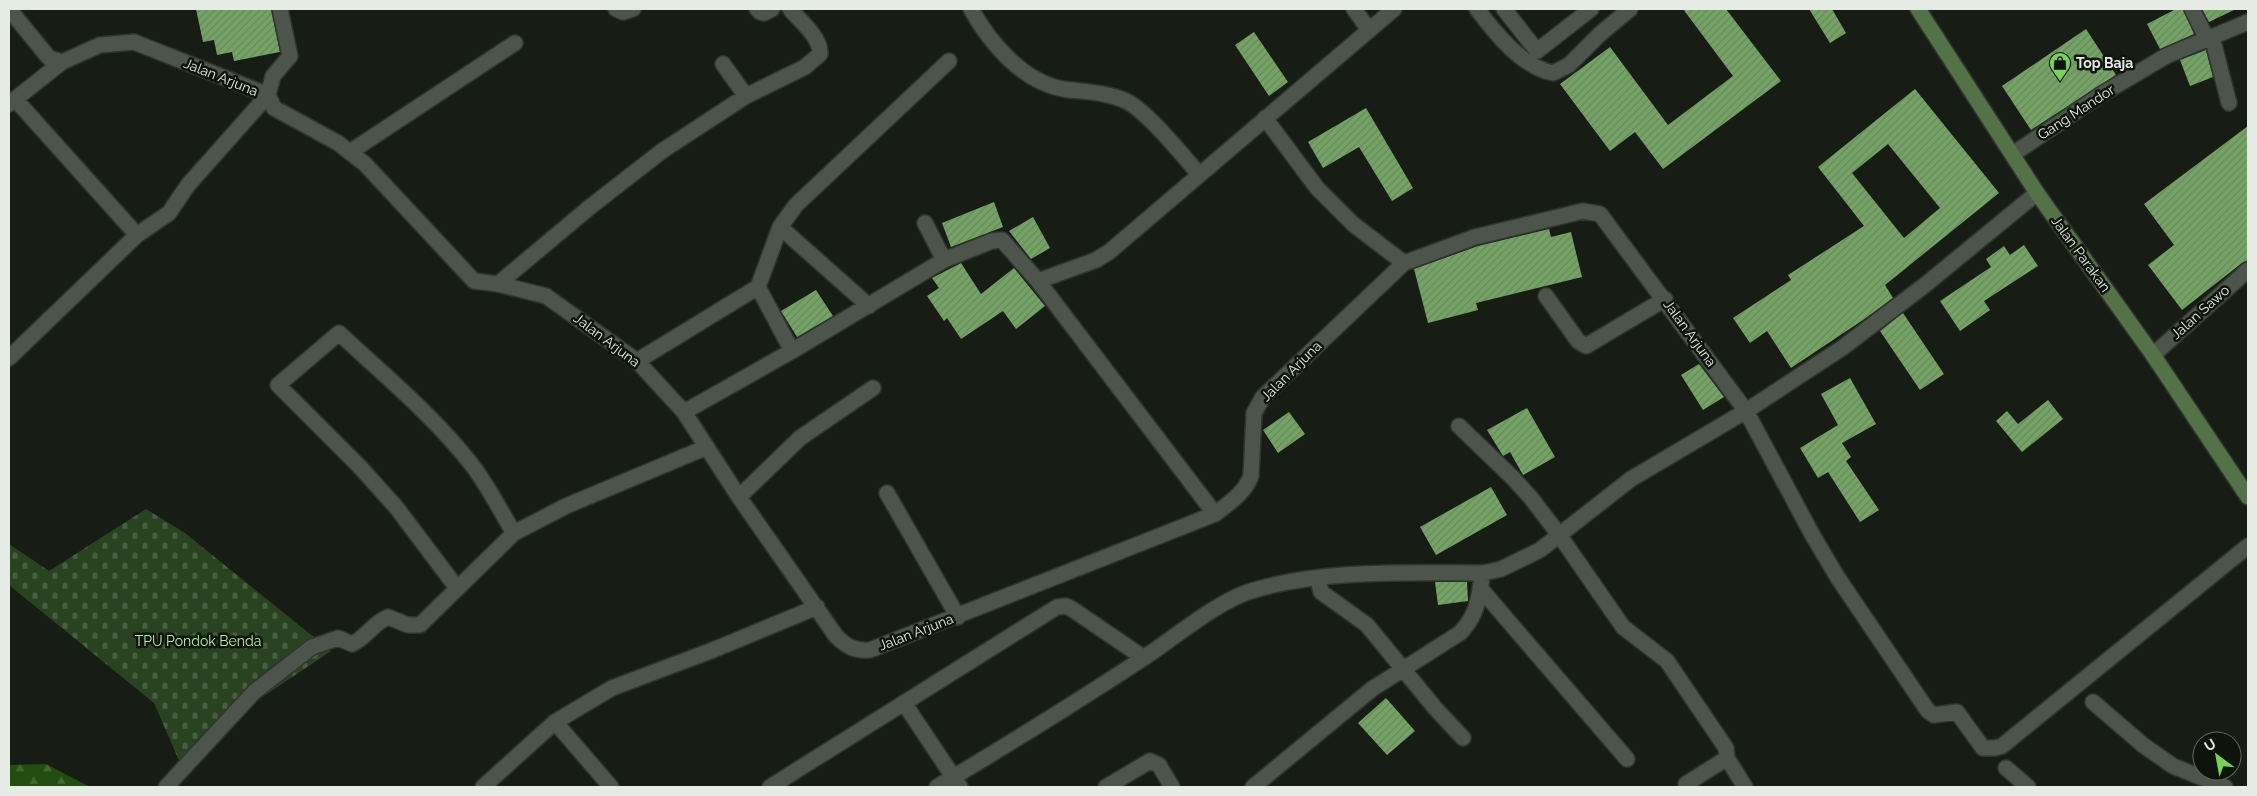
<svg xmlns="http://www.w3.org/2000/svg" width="2257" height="796" viewBox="0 0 2257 796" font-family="Raleway,sans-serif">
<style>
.forest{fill:url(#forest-firs)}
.cemetery{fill:url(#cemetery-stones)}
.building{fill:url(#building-hatch);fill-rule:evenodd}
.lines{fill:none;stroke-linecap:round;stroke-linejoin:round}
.street-casing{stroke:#313530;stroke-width:18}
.secondary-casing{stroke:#313530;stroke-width:18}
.street{stroke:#4d544b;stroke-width:15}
.secondary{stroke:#537248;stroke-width:15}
.labels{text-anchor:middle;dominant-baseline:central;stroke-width:5;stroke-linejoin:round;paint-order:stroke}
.poi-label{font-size:14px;font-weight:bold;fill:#e7ebe6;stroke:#0e130c;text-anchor:start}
.street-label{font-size:14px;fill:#e7ebe6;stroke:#0e130c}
.park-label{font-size:14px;fill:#b1f29c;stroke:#0e130c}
</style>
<defs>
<pattern id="forest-firs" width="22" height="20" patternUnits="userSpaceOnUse" patternTransform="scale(1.25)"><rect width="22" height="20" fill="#224d11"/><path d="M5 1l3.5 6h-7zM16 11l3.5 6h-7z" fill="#426734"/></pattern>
<pattern id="cemetery-stones" width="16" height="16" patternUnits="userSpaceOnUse" patternTransform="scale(1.25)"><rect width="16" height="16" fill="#294320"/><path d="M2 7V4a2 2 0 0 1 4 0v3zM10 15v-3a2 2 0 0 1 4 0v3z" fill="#485e40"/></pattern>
<pattern id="building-hatch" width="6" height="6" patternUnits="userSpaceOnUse" patternTransform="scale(1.25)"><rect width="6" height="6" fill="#75a366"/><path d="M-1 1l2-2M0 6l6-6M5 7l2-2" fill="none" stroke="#67875c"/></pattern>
</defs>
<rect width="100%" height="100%" fill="#171d15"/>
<path class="forest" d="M46,764L90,787H9V765Z"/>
<path class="cemetery" d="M146,509L185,533L331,651L255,702L184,772L154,703L9,585V544L49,571Z"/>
<path class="building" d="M196,9H271L280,52L234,61L232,52L217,55L214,40L203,42Z
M1683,9H1726L1781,81L1663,169L1635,132L1610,151L1560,84L1610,47L1668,125L1733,76Z
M1809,9H1832L1846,33L1830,43Z
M2176,9H2183L2194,34L2160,49L2147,24Z
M2202,9H2236L2209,22Z
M2086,29L2116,75L2031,130L2002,86Z
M1254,32L1288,82L1269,96L1235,45Z
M2206,50L2213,77L2190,86L2180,60Z
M1915,89L1999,193L1885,285L1893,298L1863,320L1791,368L1767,331L1750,343L1733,318L1791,280L1788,275L1864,226L1818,167ZM1888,144L1940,208L1904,238L1852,173Z
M1366,108L1413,188L1392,201L1359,147L1323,168L1308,142Z
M2248,126V260L2242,263L2182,310L2148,265L2174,245L2144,204Z
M994,202L1003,227L951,247L942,223Z
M1033,217L1050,248L1031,259L1009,231Z
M1549,229L1551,237L1571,232L1582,277L1476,303L1478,310L1428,323L1414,269L1478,246Z
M2024,245L2038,266L1984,301L1990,310L1960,331L1940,301L1991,267L1986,259L2004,246L2010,255Z
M961,263L981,294L1014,268L1045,306L1016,329L1003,311L961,339L947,318L944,321L927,296L939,288L932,278Z
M816,290L833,316L797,337L781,311Z
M1903,313L1944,374L1920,390L1880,331Z
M1699,364L1724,397L1703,410L1681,375Z
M1850,378L1876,424L1842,443L1851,457L1846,461L1879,510L1860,522L1828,472L1818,478L1800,448L1838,425L1821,394Z
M2048,400L2063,419L2022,452L1996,421L2007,411L2018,424Z
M1527,408L1555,457L1523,475L1510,452L1503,456L1487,430Z
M1289,412L1305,434L1278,453L1263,430Z
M1491,487L1507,515L1436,555L1420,527Z
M1435,582H1467L1468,601L1438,605Z
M1386,698L1415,731L1387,755L1358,723Z"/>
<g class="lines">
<g class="street-casing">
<path id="street" d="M9,9L49,58L62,62L100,45L134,42L268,95L274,108L338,143L365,164L474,281L498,284L546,296L637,361L684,412L739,497L836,636C847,647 855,651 870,650L1215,514C1229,503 1244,494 1251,476L1254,413L1263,397L1404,263L1475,237L1583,211L1600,214L1746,411L1813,536L1838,578L1928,711L1934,715L1957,712L1983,748H1995L2002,746L2248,546
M616,9L623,12L633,9
M757,9L760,12L764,13L772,9
M971,9C990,43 1023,82 1063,89C1084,92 1107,92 1126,101C1147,111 1182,155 1199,174
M1354,9L1369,30
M1477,9C1495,33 1522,67 1553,73L1569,65L1600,34L1630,9
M1504,9L1537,51L1591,9
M2192,9L2207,39
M2212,37L2229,103
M723,64L746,96
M15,99L137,235
M9,104L62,62
M1265,118L1317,188L1353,224L1404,263
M350,152L515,43
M2013,154L2102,94L2166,56L2248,22
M925,223L944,260
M780,227L869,306
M1038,281L1096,260L1109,252L1394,9
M498,284L590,207L662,151L746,96L805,67L820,54C821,37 800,21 790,9
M758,287L780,227L796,205L949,61
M1546,296L1578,341L1586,346L1665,299
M2153,355L2248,270
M9,358L137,235L169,213L188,185L268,95L273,76L290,56L280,9
M637,361L758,287L792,351
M684,412L792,351L944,260L992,241L1002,240L1038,281L1215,514
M1459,426L1513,478L1531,498L1560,536L1623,627L1667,661L1726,748L1727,758L1686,784
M887,493L958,617
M739,497L800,438L873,388
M1318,579L1321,592L1367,625L1435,708L1463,738
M457,588L396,507L360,467L278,385L339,333C384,375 434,416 472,465C488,486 500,510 514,533
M1480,588L1627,759
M2093,702L2143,745L2173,766L2225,787
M904,703L960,787
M555,722L611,787
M1727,758L1745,787
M2006,768L2028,787
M166,787L254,692L312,647L338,638L352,644C367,637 373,623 388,617L408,625H420L514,533L566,506L707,447
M483,787L555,722L612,688L713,650L817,607
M770,787L1057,607L1066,606L1072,609L1144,658
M937,787C1007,745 1077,702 1145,657C1174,638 1218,601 1251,591C1323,569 1408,573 1483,573L1501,569L1540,550L1631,479L1746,411L1842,348L1925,285L2037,193
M1106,787L1150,761L1159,765L1172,787
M1253,787L1372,689L1460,633C1479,613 1478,598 1483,573"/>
</g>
<g class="secondary-casing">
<path id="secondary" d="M1918,9L2037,193L2153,355L2248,497"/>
</g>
<use href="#street" class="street"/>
<use href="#secondary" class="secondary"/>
</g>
<defs>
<g id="shop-pin" transform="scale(1.125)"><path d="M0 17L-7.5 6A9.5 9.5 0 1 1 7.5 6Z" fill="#78d158" stroke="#0e130c"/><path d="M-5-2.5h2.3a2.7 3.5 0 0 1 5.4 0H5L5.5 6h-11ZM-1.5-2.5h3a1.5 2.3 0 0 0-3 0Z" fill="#111"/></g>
</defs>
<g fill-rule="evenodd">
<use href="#shop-pin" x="2060" y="63"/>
</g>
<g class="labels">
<g class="poi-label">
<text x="2076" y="63">Top Baja</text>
</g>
<g class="street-label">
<text transform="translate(221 77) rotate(22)">Jalan Arjuna</text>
<text transform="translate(2076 112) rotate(-33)">Gang Mandor</text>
<text transform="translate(2081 254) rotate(54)">Jalan Parakan</text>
<text transform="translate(2200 312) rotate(-42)">Jalan Sawo</text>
<text transform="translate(1690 333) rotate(54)">Jalan Arjuna</text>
<text transform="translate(607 340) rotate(37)">Jalan Arjuna</text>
<text transform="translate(1291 371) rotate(-45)">Jalan Arjuna</text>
<text transform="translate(916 632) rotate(-21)">Jalan Arjuna</text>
</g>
<g class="park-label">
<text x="198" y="641">TPU Pondok Benda</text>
</g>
</g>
<rect width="2257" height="796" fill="none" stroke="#e7ebe6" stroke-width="20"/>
<g transform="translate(2217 756) rotate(328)"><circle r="24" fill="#0e130c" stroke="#656963"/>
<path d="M0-4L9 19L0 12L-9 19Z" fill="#78d158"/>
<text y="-8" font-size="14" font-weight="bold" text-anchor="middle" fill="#e7ebe6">U</text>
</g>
</svg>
